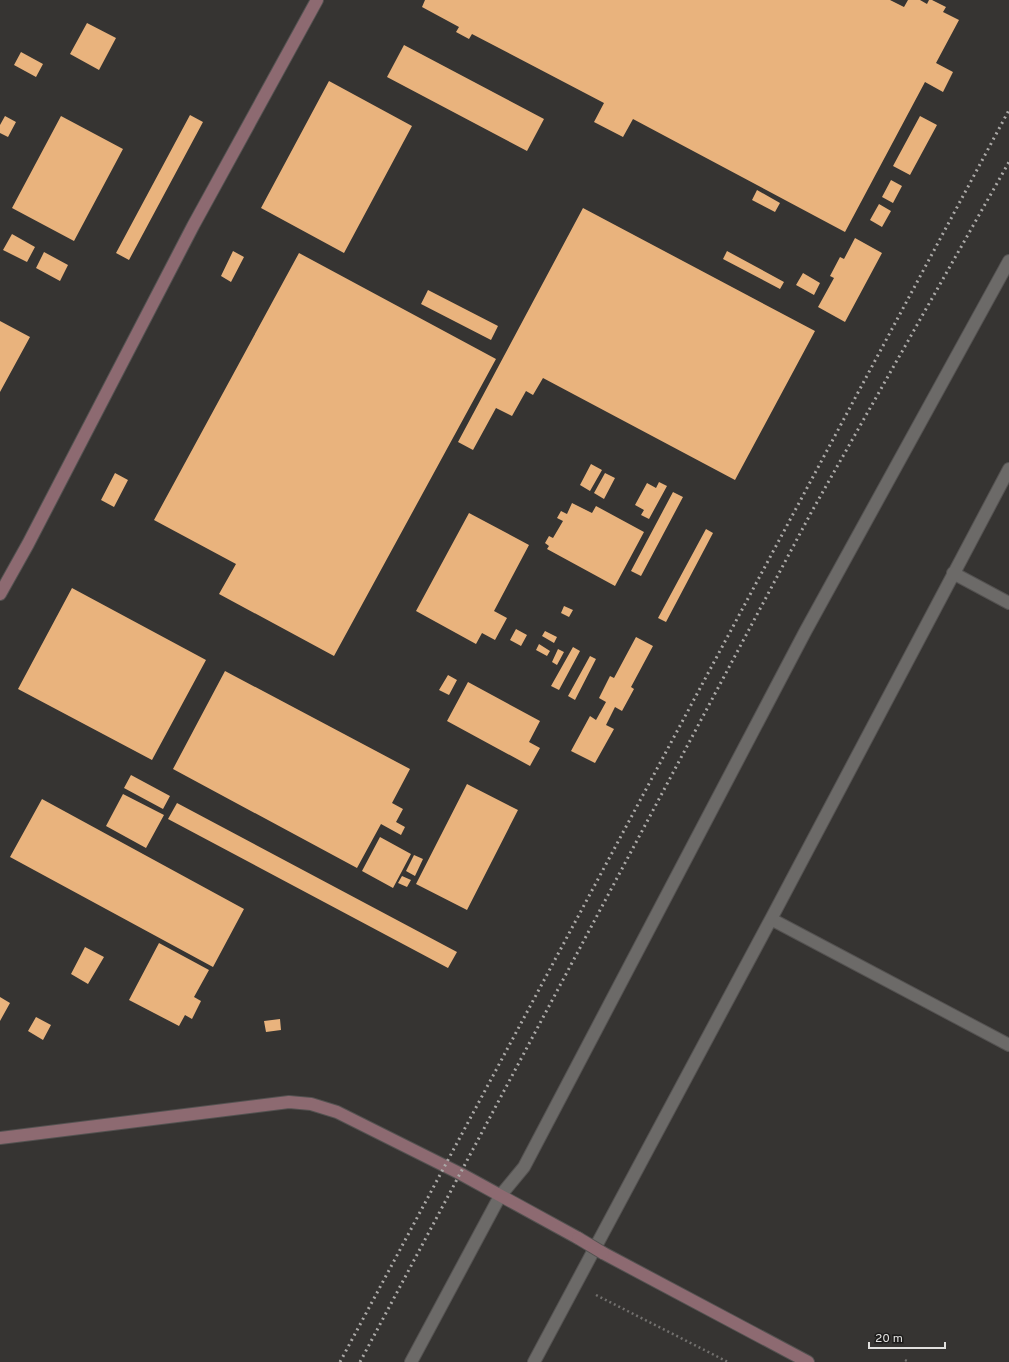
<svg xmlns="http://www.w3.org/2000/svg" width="1009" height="1362" viewBox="0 0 1009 1362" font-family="Overpass,sans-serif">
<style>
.building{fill:#e9b37d}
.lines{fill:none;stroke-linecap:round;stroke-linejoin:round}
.street-casing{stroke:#545251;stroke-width:14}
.secondary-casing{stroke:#545251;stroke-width:14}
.path{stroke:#72706e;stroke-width:2.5;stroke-dasharray:2 3;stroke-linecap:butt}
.street{stroke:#6c6a68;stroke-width:12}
.secondary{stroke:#8d6a71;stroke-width:12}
.rail{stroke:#aba9a7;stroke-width:3;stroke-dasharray:2 4;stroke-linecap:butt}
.secondary-bridge-casing{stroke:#545251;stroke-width:14;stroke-linecap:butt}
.secondary-bridge{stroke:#8d6a71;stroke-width:12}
</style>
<rect width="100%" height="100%" fill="#363432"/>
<path class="building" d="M425,0H890L904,7L908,0H920L927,4L929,0H932L946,7L943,12L959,20L936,63L953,72L943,92L925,82L845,232L633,119L623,137L594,122L604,103L472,34L469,39L456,32L459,27L422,7Z
M87,23L116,38L99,70L70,54Z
M404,45L544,119L527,151L387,77Z
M21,52L43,64L36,77L14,65Z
M329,81L412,126L344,253L261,208Z
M190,115L203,122L129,260L116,253Z
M5,116L16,122L8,137L0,133V125Z
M61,116L123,149L74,241L12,208Z
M920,116L937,125L910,175L893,166Z
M891,180L902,186L893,203L882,197Z
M757,190L780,203L775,212L752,200Z
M879,204L891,211L882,227L870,220Z
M583,208L815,331L735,480L543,378L533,395L526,391L512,416L496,408L473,450L458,442Z
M12,234L35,247L27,262L3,250Z
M855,238L882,253L845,322L818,307L834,278L830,276L840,257L844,259Z
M233,251L244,257L231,282L221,276Z
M727,251L784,282L780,289L723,259Z
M44,252L68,265L60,281L36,268Z
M299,253L496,359L334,656L219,594L236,564L154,520Z
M803,273L820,283L814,295L796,285Z
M428,290L498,326L491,340L421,304Z
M0,321L30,337L0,392Z
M591,464L602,470L590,491L580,485Z
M115,473L128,480L114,507L101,500Z
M605,473L615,478L604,499L594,493Z
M659,482L667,486L649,519L641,515L644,510L635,505L647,483L656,488Z
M673,492L683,497L641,576L631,571Z
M572,503L592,513L596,506L644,532L615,586L547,549L549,546L545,543L549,536L553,538L563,521L557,518L561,511L567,514Z
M469,513L529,545L494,611L507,618L495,640L482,633L476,644L416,611Z
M706,529L713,533L666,622L658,618Z
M72,588L206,660L152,760L18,689Z
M564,606L573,610L569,617L561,613Z
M516,629L527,635L521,646L510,640Z
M545,631L557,637L554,643L542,636Z
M636,637L653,646L631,687L634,689L622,711L615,707L606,725L614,729L595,763L571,751L590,716L596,720L606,702L599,698L610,676L614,678Z
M539,644L550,651L547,656L536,650Z
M573,647L580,651L559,690L551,686Z
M558,649L564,652L557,665L552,662Z
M590,656L596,659L575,700L568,696Z
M225,671L410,769L392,803L403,809L396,822L405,827L401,835L381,824L357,868L173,769Z
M448,675L457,680L449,695L439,690Z
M468,682L540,721L529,742L540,748L530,766L447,721Z
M131,775L170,796L163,809L124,788Z
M467,784L518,810L467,910L416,884Z
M123,794L164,815L146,848L106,826Z
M42,799L244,909L213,967L10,857Z
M177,803L457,952L448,968L168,819Z
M380,837L411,854L393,888L362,871Z
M414,855L423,859L415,876L406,871Z
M402,876L411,880L407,887L398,883Z
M159,943L209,970L194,997L201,1001L192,1019L185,1015L179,1026L129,1000Z
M85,947L104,957L88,984L71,974Z
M0,997L10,1003L0,1021Z
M36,1017L51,1025L43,1040L28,1031Z
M280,1019L281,1030L266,1032L264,1021Z"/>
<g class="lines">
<g class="street-casing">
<path id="street" d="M953,573L1009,603
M771,919L1009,1045
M411,1362L500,1196L524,1167L805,632L1009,261
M534,1362L771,919L1009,469"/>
</g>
<g class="secondary-casing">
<path id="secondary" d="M0,594L28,544L193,226L317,0
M0,1138L289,1102L311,1104L337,1112L461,1174L578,1238
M603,1253L808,1362"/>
</g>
<path class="path" d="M596,1295L728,1362
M905,1360L909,1362"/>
<use href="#street" class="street"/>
<use href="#secondary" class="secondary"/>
<path class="rail" d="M340,1362L1009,110
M360,1362L812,511L1009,162"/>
<g class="secondary-bridge-casing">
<path id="secondary-bridge" d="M578,1238L603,1253"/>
</g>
<use href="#secondary-bridge" class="secondary-bridge"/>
</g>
<path d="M869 1342v6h76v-6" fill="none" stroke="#e1e0de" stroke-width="2"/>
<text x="875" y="1342" font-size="12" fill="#e1e0de" stroke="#1d1c1b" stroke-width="3" paint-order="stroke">20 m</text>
</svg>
